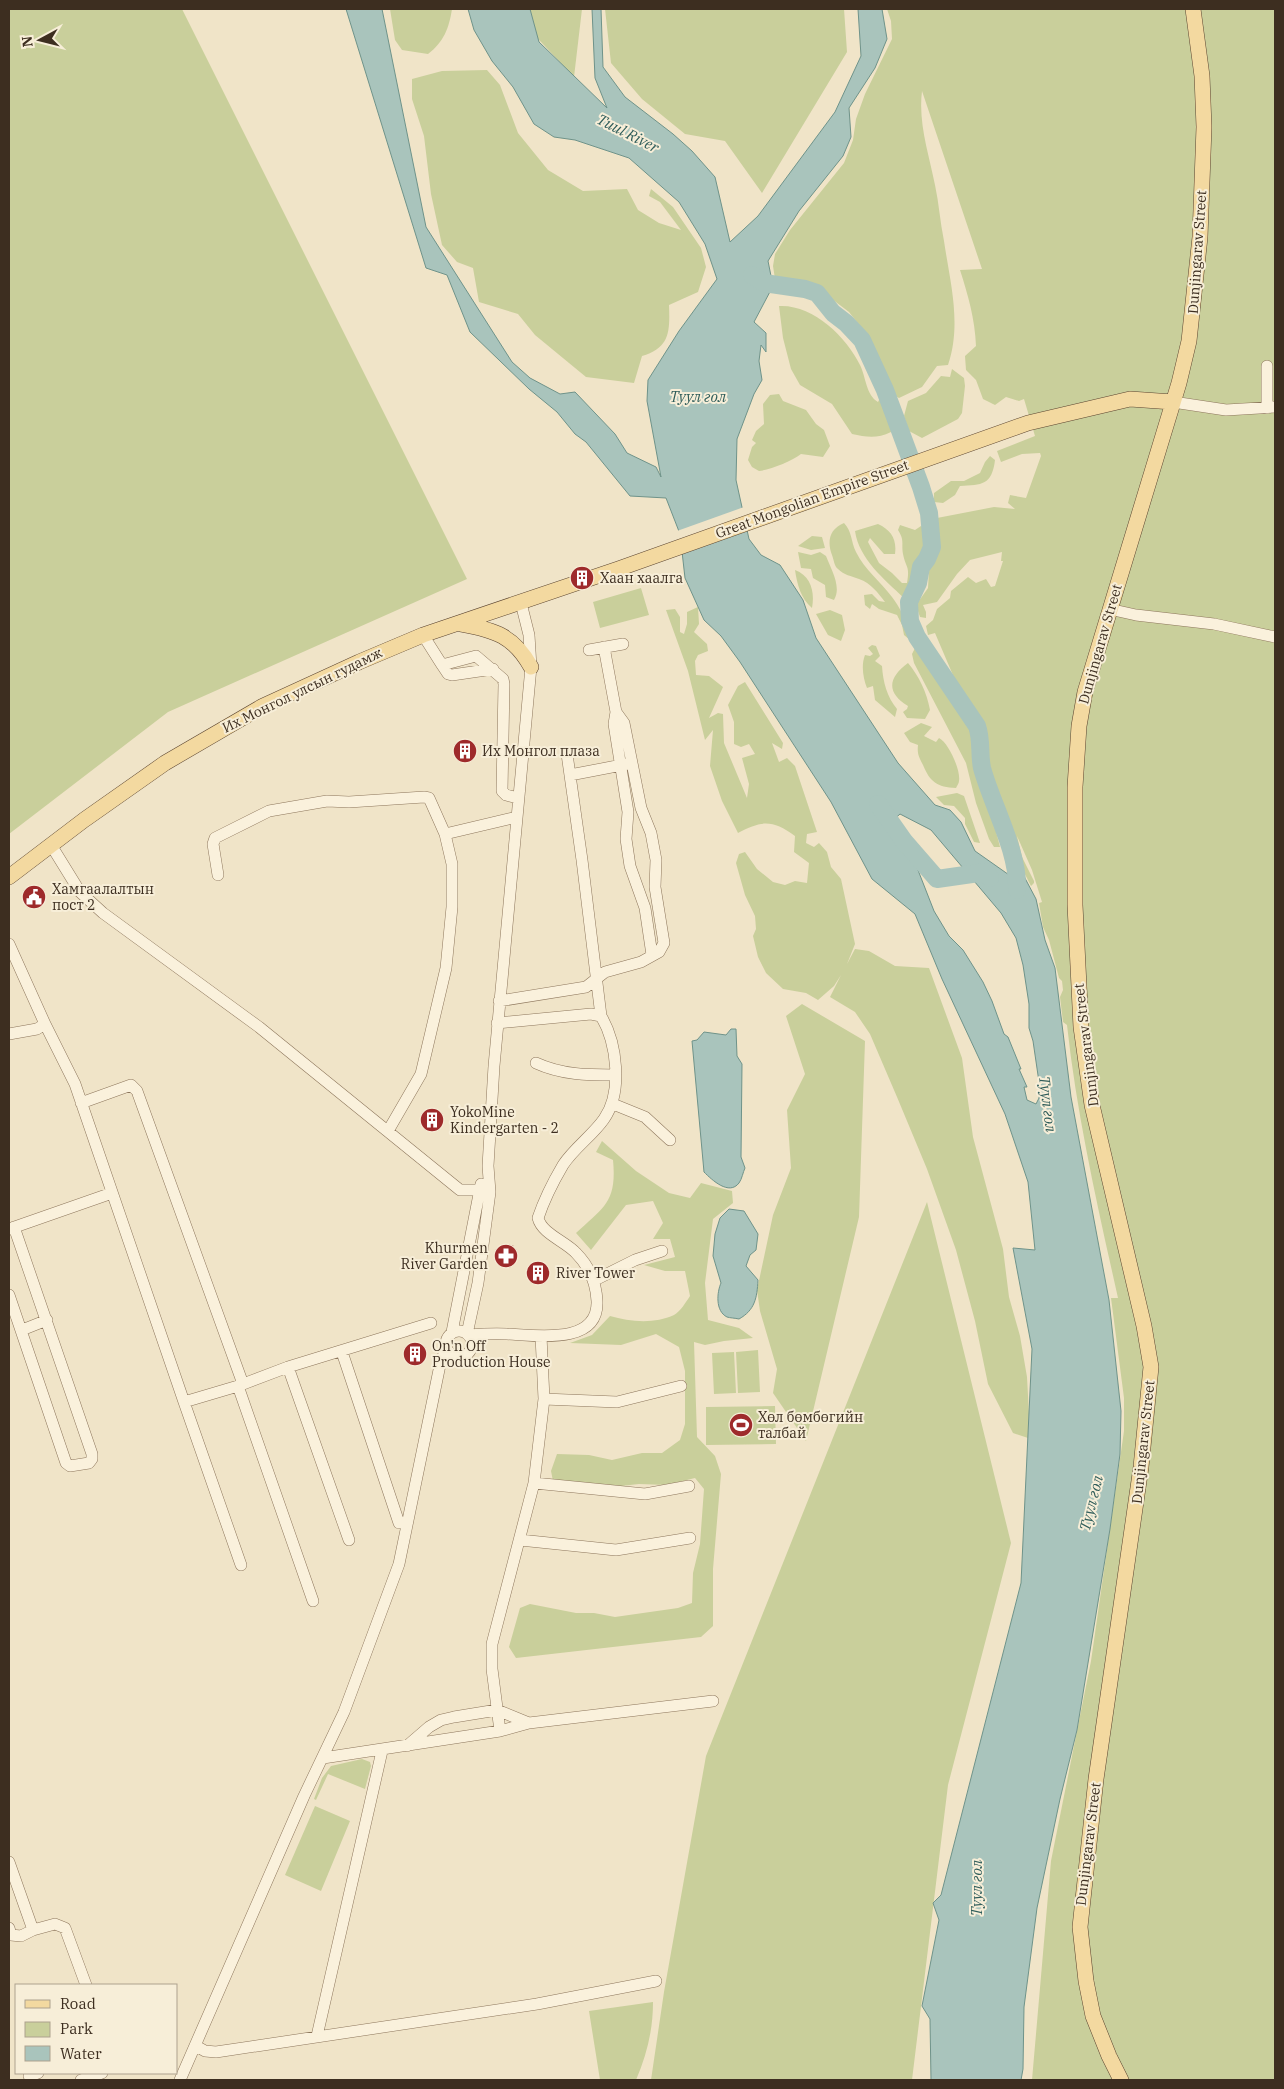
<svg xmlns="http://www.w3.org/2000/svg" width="1284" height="2089" viewBox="0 0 1284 2089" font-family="'IBM Plex Serif',serif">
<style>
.green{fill:#c9cf9b}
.water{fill:#a9c4bc;stroke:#6f938a;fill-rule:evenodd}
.pier{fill:#f0e4c8}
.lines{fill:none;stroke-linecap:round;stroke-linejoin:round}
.river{stroke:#a9c4bc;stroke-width:18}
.minor-casing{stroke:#8d765c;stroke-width:12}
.major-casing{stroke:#5b4430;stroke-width:16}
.minor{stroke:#faf1dc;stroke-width:11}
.major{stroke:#f3d9a0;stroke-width:15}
.labels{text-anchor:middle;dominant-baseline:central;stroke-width:4;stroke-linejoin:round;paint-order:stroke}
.street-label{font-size:14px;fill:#3d2e20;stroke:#f7eed8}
.poi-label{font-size:14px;fill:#3d2e20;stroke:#f7eed8;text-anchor:start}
.water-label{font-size:15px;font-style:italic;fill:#2f5d5a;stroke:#f7eed8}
</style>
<rect width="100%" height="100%" fill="#f0e4c8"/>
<path class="green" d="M9,9H182L467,579L168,712L9,834Z
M390,9H452C449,28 444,42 428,54L402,50L395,40Z
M520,9H582L574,77L526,26Z
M605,9H844L847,52L762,193L725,141L685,134L642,99L611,63Z
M887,9H1275V2080H1032L1051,1861L1091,1661L1124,1431V1398L1111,1298H1118C1098,1208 1077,1117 1067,1025L1063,1022L1060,997L1063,990L1062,981L1059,978L1049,940L1043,927L1039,903L1042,902L1032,870L1017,836L1022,857L1034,881V883L1031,886L1013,851L987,765L986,742L983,730L961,694L935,633L928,635L926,626L933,620L937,609L950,598L951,591L968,577L976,583L986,579L991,587L995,586L1003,561H1001L1002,552L970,560L957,574L937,602L923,605L926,612V618L920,617L916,605L928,588L929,569L938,540L937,518L994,507L1015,509L1008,503L1010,495L1026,498L1041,456L1040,453L1022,454L1001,462L997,451L1035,436L1024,399L1019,401L1006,397L995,405L983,399L976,380L966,370L965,356L976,346C975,319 968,295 960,270L982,269L922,91C918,123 929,154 935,185C939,203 940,222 944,241C950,282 962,324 948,365L937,366L922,387L899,398L894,395L871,340L849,312L812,284L775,279L773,266L775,254L790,230L844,163L853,140L856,119L865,94L892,39L891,21Z
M487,70L500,85L518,133L548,170L583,191L627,189L638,210L659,223L681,230L660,202L649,196L651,189L673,207L701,248L706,267L698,292L669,305C670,331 670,348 642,356L634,383L586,377L535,335L518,314L479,302L473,268L457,262L442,245L431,194L424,136L412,99V79L442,71Z
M779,306C812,304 846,336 860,365C866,377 866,395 878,402L882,394C891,403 894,420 891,432C877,439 866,437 852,434L832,404L800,385L791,369L783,338Z
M952,369L964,378L965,386L962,413L958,419L922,438L909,431L904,416L908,401L926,393L941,376L950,377Z
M779,394L783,401L806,410L816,424L824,430L830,446L823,457L801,454C792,461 770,470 759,471L752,467L748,460L752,447L756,443L752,440L756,431L764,424L763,404L770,395Z
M990,456L995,460C992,485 982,485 960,486L955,495L943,503L934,502V493L951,481H964L980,473L985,462Z
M844,523C852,531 851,542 856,552C865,570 880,581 892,597C900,607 905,620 911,631L910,640L904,635L902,625L897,615L879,609L872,604L870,609L865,605L864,595L872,594L879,601L885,602C878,593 871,583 859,579C851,576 844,575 838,569C834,566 834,560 832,555C827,542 829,529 844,523Z
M878,524C891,530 897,539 895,554H884L870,538L868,542L879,563L892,573L902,583H907C910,565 906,569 903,554C901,543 905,541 898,530L900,525L915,530L921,526L925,528L926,541L904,598C884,579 859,559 855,531Z
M812,536L822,537L825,548L811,550L798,546Z
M798,552L811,555L820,552L826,556C831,569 842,587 834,600L826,597L825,585L813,578L811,569L801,568Z
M795,570C811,576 815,592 812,608C801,599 797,584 795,570Z
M641,588L649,615L600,628L593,602Z
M698,607L699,624L694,632L707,644L708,651L698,655L695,661L696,675L709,676L723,687L709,718L718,713L723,714L724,743L747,798L749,784L742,758L755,754L749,744L741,747L734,744V722L728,705L738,686L745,682L783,743L782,749L772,743L779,762L787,758L795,766L817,832L807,834L806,843L814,847L819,843L827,852L831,867L841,879L855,944L847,964L855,949L869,951L895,966L929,968L962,1058L973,1137L1003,1249L1009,1297L1020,1336L1027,1377L1029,1414L1028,1438L1013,1433L988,1384L975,1321L956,1250L927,1169L897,1097L870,1034L855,1012L830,997L841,975L834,986L818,1000L806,993L783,989L766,973L758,957L753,936L756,929L755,916L745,895L736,863L739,854L745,852L757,869L773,882L785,885L795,881L807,883L809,863L794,852L795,836C773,820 762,820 738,833L722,801L710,766L713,730L705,740L688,671L666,610L675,609L680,617V632L684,634L687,624V612Z
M830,610L842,615L845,630L841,641L828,635L816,614Z
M872,645L876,646L880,656L875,661L882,666C883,682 887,697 897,709L895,717L875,700L873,686L867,688C863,678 861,665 865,655L870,656L873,654L868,648Z
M915,648L949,698L965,713L974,727L977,744L974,757L978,779L990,808L1000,847H994L989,839L976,803L966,763L914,663L912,654Z
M908,663C919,676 927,693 930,710L925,719L907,718L903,712L907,709L908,706C885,692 889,677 908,663Z
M921,723L932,727L924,736L936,742L939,738C948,742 961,770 959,781C959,783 957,786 956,788C937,787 930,782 923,765C919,757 917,754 918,745L910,742L904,733Z
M957,793L964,796L980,843L974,842L965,824V818L954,806L944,805L936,797Z
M802,1004L865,1041L859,1217L806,1441L773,1393L777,1369L760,1311L757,1290L773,1215L791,1168L787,1110L805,1074L786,1016Z
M602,1141L636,1171L669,1193L690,1198L701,1183L732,1191L733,1203L713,1219L705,1283L708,1320L739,1328L753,1338L724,1341L705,1345L694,1342L697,1437L715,1456L721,1474L713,1569V1626L701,1637L516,1658L509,1647L520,1608L530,1604L576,1613H594L615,1617L678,1608L692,1603L693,1573L700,1544L704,1489L695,1478L667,1485L639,1484L603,1488L553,1481L551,1471L557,1454L589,1455L612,1460L642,1453H662L680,1440L685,1424V1371L679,1347L656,1334L621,1345L570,1343L592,1335L610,1316C630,1322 655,1324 674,1315C680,1312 686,1302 690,1296L685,1271H665L644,1265L675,1257L670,1239H653L663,1223L653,1201L626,1205L591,1250L576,1233C604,1207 617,1202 613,1160L596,1152Z
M927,1202L1011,1543L948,1785L912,2080H651L664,1992L706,1756Z
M758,1350L760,1392L738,1393L736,1352Z
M734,1352L736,1393L714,1394L712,1353Z
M775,1406L776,1444L706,1445V1407Z
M362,1759L370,1762L371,1766L365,1789L328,1774L316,1800L314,1799L322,1778L331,1766Z
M315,1806L350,1821L321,1891L285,1875Z
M653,2002C653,2030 647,2054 636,2080H600L589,2011Z"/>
<path class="water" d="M346,9H382L426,227L512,362L530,378L560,394L575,392L615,434L627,453L656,467L661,477L647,401L648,380L679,331L717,279L705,244L679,202L629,158L575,140L554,137L534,124L513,87L492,61L474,30L468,9H530L539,42L607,108L595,78L592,9H601L603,67L625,97L673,134L692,151L715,177L730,242L758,216L835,112L861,56L858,9H882L887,39L875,68L849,108L851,137L843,156L799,211L768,261L773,286L754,322L766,333V352L761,345L759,361L762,380L754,394L737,439L736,480L749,539L761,555L780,565L803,600L816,638L898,763L935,805L950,810L961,822L975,851L1012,877V869L1017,863L1036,899L1045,940L1055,968L1071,1097L1109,1300L1121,1411L1120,1454L1110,1529L1077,1730L1060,1799L1037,1908L1024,2007L1023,2069L1021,2080H931L930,2019L922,2006L939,1920L933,1903L941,1895L1021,1583L1032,1349L1013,1248L1035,1250L1028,1182L1005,1114L942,979L915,914L872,879L831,802L740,662L721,636L704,620L685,578L680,534L666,498L630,496L586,442L575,434L557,412L529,389L470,332L447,275L426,268ZM900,814L931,830L1001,913L1016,938L1023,965L1029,1004V1028L1033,1041L1039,1082V1098L1036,1104L1027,1100L1024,1087H1027L1019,1069H1021L1008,1037L1004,1034L992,1001L983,982L963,950L949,936L934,911L916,865L888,825Z
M731,1029H736L737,1056L742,1064L741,1157L745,1168C743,1172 742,1179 739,1183C729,1196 712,1180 704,1172L692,1041L697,1040L704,1032L726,1035Z
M729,1209L744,1211L758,1234L756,1250L750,1255L746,1266L758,1280C757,1298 755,1310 739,1319C735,1318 730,1318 727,1317C715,1311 717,1292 721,1283L713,1256L715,1234L720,1218Z"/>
<path class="pier" d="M744,507L749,529L680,554L677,531Z"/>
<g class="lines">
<path class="river" d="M752,275L764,283L805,289L817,293L833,313L846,323L862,340L885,390L921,487L929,513L932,547L927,559L921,567L918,583L909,602L910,621L917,637L977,726C982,740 979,754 982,768C992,805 1019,852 1017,890
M878,804L904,841L937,879L986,872L990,878"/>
<g class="minor-casing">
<path id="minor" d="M1267,366V408
M1173,402L1226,410L1275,407
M1109,609L1136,615L1214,624L1275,637
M423,635L442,665L476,656L503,679L504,684L502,791L506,795L518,798
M604,647L616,712L614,724L628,812L626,839L630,866L645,908L652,955
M589,650L623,644
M442,665L448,674L452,675L493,669
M570,775L627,764
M51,845L80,892L103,913L259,1027L460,1190H478
M218,875L213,844L215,838L269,811L327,801L349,802L424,797L429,798L445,834
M9,944L45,1024
M499,1001L586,987L605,972L641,962L659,952L664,943L655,887L656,860L651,833L641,808L624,723L616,712
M497,1023L591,1014L601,1016
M9,1034L37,1029L45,1024L75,1084L184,1402
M536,1063C562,1075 588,1075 615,1075
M81,1103L131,1085L137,1091L243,1384
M613,1104L645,1117L670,1140
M388,1131L421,1074L446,968L452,907V864L445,834L517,817
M9,1229L112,1193
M595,1280L635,1260L662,1251
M9,1295L66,1463L70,1466L89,1463L92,1459V1454L14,1227
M22,1330L47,1320
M446 1344a13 13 0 1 1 26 0a13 13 0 1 1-26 0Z
M452,1332L481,1184
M467,1334L478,1283L490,1192L488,1166L494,1066L531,667L529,635L521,603
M468,1335C481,1334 494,1333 507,1334C535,1335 599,1346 597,1301C596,1282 590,1267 576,1253C565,1241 542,1234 538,1218C544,1200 553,1182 563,1165C574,1148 592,1136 604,1119C623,1092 617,1043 601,1016L582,860L567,754
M342,1352L399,1523
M288,1367L349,1540
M238,1386L313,1601
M544,1399L617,1402L681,1386
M534,1483L645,1494L689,1486
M520,1540L616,1550L690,1538
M241,1565L184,1402L238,1386L288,1367L431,1323
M500,1731L492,1669V1644L534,1483L544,1399L541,1336
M407,1746L429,1727L441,1720L454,1717L497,1710L529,1723
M323,1758L500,1731L529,1723L713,1701
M9,1862L33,1930L55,1924L65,1928L86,1985
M9,1928L11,1935L21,1936L33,1930
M317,2036L382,1751
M196,2046L205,2051L216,2052L537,2004L656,1981
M29,2076L38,2073
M81,2080L102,2073
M180,2080L304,1796L344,1712L399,1564L440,1365L446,1348"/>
</g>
<g class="major-casing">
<path id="major" d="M461,624C495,630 514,636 531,667
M9,877L84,820L165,763L263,706L359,662L423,635L618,569L1028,423L1130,399L1173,402
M1121,2080L1109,2056L1093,2016L1086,1981L1080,1927L1096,1779L1141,1467L1151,1367L1144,1326L1092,1105L1081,1027L1075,905V787L1079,726L1085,692L1179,383L1189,341L1200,237L1204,127L1202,76L1193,9"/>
</g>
<use href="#minor" class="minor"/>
<use href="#major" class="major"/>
</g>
<defs>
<g id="building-disc" transform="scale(1.25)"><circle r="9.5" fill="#9e2a2b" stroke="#f7eed8"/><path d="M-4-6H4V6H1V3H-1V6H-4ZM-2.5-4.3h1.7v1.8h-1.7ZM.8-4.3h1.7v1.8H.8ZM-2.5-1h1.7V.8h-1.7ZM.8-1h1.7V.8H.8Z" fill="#fff"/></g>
<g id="civic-disc" transform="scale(1.25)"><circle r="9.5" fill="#9e2a2b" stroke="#f7eed8"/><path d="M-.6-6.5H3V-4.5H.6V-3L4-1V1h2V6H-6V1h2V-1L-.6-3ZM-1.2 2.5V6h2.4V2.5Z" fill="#fff"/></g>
<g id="pharmacy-disc" transform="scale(1.25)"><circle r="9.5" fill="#9e2a2b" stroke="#f7eed8"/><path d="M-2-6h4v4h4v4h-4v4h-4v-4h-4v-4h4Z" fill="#fff"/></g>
<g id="stadium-disc" transform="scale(1.25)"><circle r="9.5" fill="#9e2a2b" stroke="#f7eed8"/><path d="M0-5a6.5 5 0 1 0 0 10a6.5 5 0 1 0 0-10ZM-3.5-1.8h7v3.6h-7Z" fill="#fff"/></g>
</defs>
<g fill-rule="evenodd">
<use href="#building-disc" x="582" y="578"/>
<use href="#building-disc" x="465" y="751"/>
<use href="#civic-disc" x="34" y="897"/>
<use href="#building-disc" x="432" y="1120"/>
<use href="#pharmacy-disc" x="506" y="1256"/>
<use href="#building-disc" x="538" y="1273"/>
<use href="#building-disc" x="415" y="1354"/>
<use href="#stadium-disc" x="741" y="1425"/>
</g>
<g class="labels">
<g class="street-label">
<text transform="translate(1197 252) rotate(-86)">Dunjingarav Street</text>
<text transform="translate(812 499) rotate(-20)">Great Mongolian Empire Street</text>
<text transform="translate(1100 644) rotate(-74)">Dunjingarav Street</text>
<text transform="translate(302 690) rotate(-26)">Их Монгол улсын гудамж</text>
<text transform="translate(1086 1045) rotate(-97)">Dunjingarav Street</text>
<text transform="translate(1143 1442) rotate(-84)">Dunjingarav Street</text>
<text transform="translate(1088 1844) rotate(-83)">Dunjingarav Street</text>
</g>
<g class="poi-label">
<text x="600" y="578">Хаан хаалга</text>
<text x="482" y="751">Их Монгол плаза</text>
<text x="52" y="889">Хамгаалалтын<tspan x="52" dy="16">пост 2</tspan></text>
<text x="450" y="1112">YokoMine<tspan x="450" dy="16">Kindergarten - 2</tspan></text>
<text x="488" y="1248" text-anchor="end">Khurmen<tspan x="488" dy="16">River Garden</tspan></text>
<text x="556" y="1273">River Tower</text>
<text x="432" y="1346">On'n Off<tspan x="432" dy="16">Production House</tspan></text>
<text x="758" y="1417">Хөл бөмбөгийн<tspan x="758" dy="16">талбай</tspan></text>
</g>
<g class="water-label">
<text transform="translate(628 133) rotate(27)">Tuul River</text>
<text x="698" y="396">Туул гол</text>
<text transform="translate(1048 1104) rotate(83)">Туул гол</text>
<text transform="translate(1091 1503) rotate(-76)">Туул гол</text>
<text transform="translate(976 1888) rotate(-90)">Туул гол</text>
</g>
</g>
<rect width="1284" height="2089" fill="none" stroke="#3d2e20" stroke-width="20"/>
<rect x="15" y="1984" width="162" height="90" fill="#f7eed8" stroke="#ada18e"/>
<rect x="25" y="2000" width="25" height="8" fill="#f3d9a0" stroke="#ada18e"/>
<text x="60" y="2009" font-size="15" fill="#3d2e20">Road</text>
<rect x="25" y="2022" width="25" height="15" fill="#c9cf9b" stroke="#ada18e"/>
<text x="60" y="2034" font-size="15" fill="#3d2e20">Park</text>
<rect x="25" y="2046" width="25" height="15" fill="#a9c4bc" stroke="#ada18e"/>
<text x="60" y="2059" font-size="15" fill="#3d2e20">Water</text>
<g transform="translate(40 40) rotate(263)" stroke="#f7eed8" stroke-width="4" paint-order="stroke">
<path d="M0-4L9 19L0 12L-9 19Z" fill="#3d2e20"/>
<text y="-8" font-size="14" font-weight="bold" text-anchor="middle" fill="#3d2e20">N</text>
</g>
</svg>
